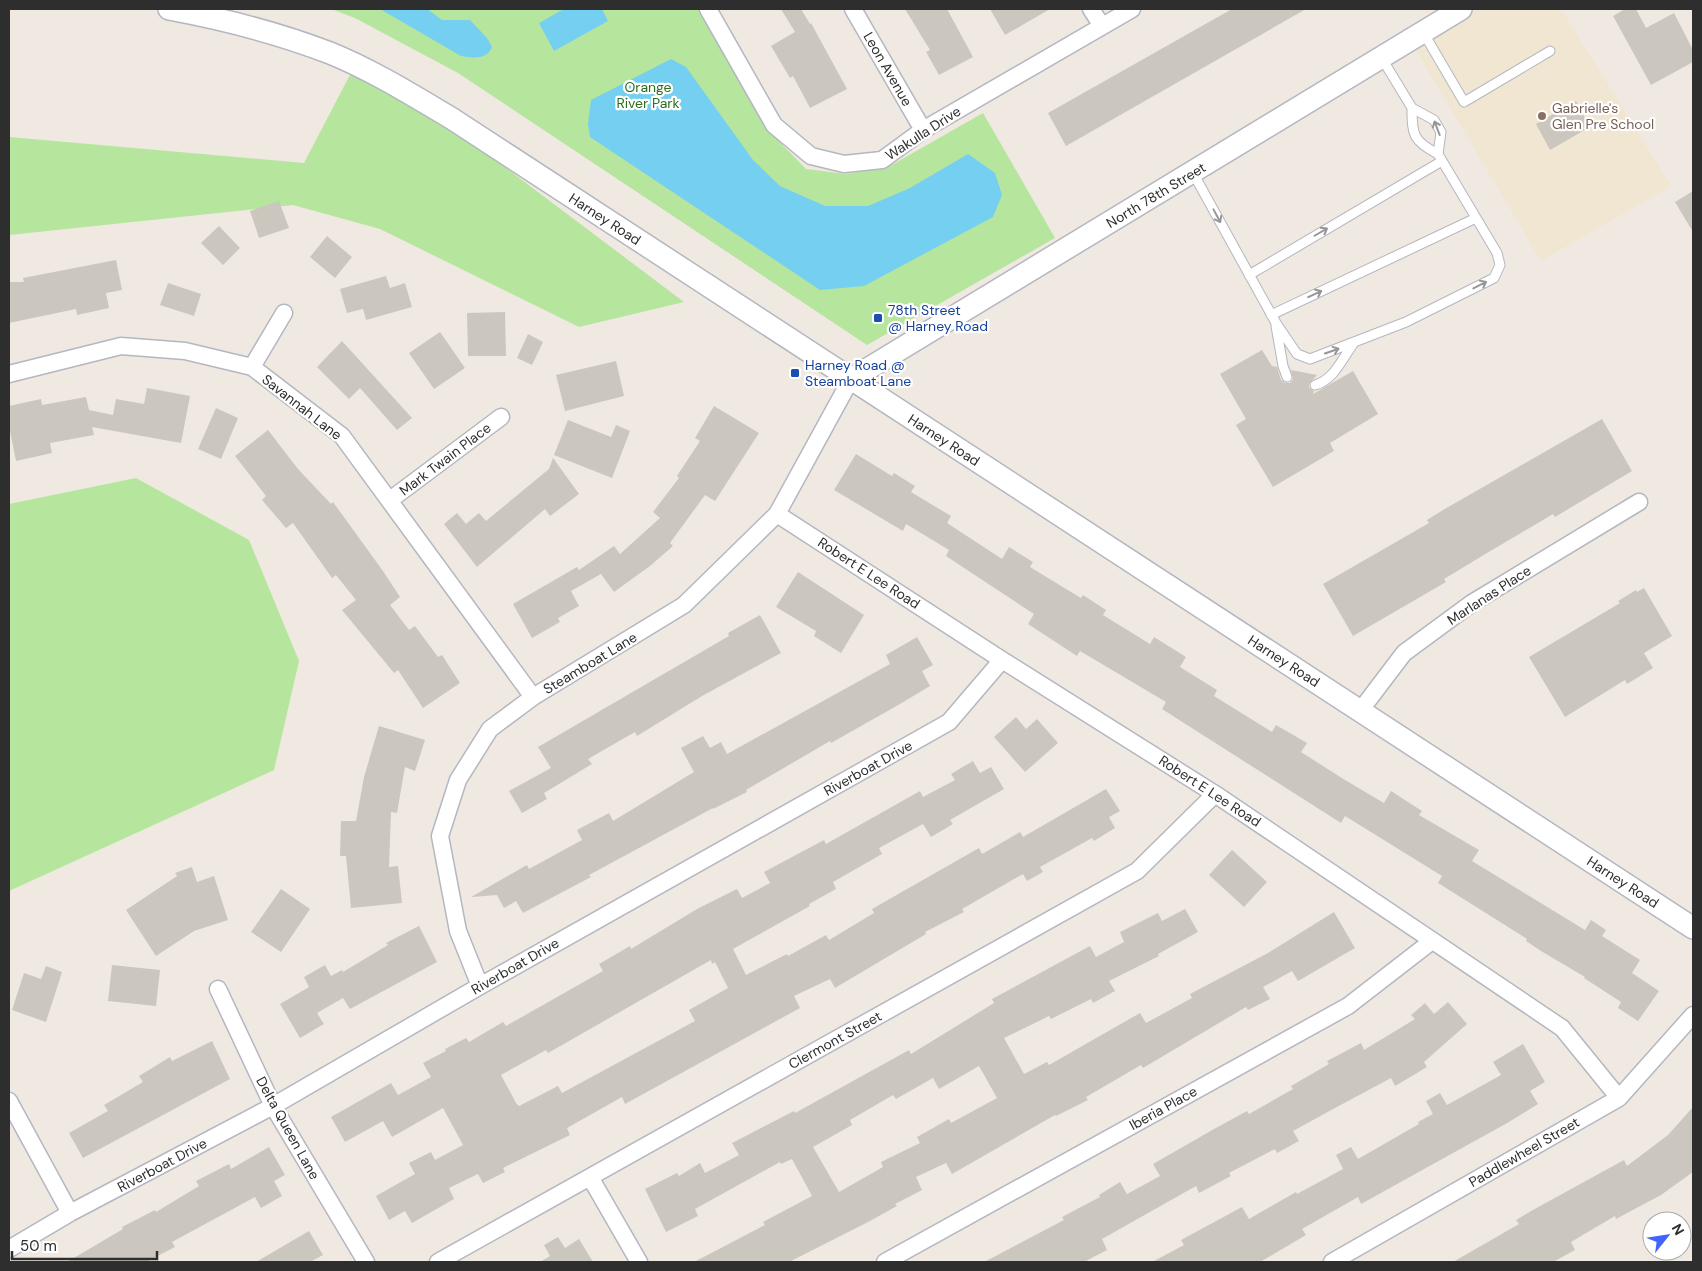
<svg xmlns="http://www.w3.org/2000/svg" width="1702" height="1271" viewBox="0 0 1702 1271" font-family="'DM Sans',sans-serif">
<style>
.education{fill:#f0e6d1}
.green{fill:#b6e59e}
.water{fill:#75cff0}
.building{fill:#cbc7bf;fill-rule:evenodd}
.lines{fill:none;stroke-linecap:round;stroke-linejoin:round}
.service-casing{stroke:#b4b7c1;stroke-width:11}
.minor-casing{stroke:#b4b7c1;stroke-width:19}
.tertiary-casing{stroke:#b4b7c1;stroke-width:24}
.service{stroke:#fff;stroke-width:9}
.minor{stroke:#fff;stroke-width:16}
.tertiary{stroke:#fff;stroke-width:21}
.oneway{stroke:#969696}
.education-dot{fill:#8d6e63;stroke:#fff;stroke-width:2}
.transit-dot{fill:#1a4fb4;stroke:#fff;stroke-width:2}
.labels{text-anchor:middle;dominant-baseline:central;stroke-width:4.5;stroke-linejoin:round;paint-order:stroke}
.street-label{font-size:14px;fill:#2e2e2e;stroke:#fff}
.park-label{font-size:14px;fill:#2c6e1b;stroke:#fff}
.education-label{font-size:14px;fill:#785e54;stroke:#fff;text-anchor:start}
.transit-label{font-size:14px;fill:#164399;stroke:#fff;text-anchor:start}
</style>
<rect width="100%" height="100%" fill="#efe9e1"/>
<path class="education" d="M1479,9H1561L1671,186L1541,261L1414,47Z"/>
<path class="green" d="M331,9H699L768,130L806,169L846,174L890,166L983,113L1055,238L867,345L458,73L355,18Z
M353,69L449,125L684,302L579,327L380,229L293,205L9,235V137L304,163Z
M136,478L249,540L299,661L274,770L9,891V504Z"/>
<path class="water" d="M380,9H427L442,20H470L487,38L492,47C487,60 473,58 461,56Z
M564,9H602L608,21L554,51L539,23Z
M671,59L686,67L753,160L780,186L825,206H868L910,188L968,154L995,173L1002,195L993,217L864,286L820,290L590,137L588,124L591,100Z"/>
<path class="building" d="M781,9H801L810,24L811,23L847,89L810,108L793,76L790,78L771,46L795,32Z
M905,9H947L973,57L939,75L926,52L930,50Z
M990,9H1050L1005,35Z
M1232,9H1306L1066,146L1048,113Z
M1625,9H1636L1646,28L1674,13L1693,50V62L1651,85L1613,16Z
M1576,101L1590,127L1550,150L1536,124Z
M1693,191V232L1675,202Z
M279,201L289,228L259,238L250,211Z
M219,226L240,248L223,265L201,243Z
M327,236L352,257L335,278L310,257Z
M116,260L122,290L106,293L109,308L77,315L76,309L9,323V282H24L23,278Z
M386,276L390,288L405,283L412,307L366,320L363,309L347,313L340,289Z
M168,283L201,294L194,316L160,305Z
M505,312L506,356H468L467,313Z
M440,332L465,368L434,389L409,353Z
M528,334L543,342L532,365L517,358Z
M342,341L412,418L397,430L360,388L349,399L317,367Z
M1262,350L1272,366L1277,367L1281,380L1285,383H1290L1293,379L1291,370L1317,375L1309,384V388L1314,391L1313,394L1353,371L1378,414L1330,443L1334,451L1273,487L1236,425L1246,419L1220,374Z
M616,361L624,396L565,411L556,375Z
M147,388L190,396L181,443L92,427L94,435L50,443L52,453L16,461L9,426V406L41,399L42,405L86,397L89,410L113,415L116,399L144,404Z
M714,406L759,433L715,501L705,495L670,543L673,546L650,566L614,592L601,574L571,591L579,606L558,618L560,622L532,638L513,604L577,567L579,570L614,546L620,554L660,518L653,512L679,478L677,476L700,441L695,438Z
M216,408L238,418L221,459L198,449Z
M1602,419L1632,471L1555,517L1553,514L1487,553L1444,579L1446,582L1353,636L1323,584L1429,523L1427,520L1443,510Z
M568,420L611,437L616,425L630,431L612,478L554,455Z
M268,430L298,469L331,504L333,502L383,571L400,597L390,605L409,630L415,626L438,657L442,655L460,683L423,708L398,670L394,673L342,610L356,600L336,575L332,578L293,523L286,528L262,500L266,496L235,456Z
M856,454L892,476L894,473L915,486L911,492L951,516L947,523L1002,559L1009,547L1033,562L1030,567L1081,598L1083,595L1106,610L1103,615L1150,644L1154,637L1186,657L1180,667L1217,690L1214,696L1272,732L1276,725L1307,743L1301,752L1345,780L1384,803L1391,791L1422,811L1419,815L1479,850L1472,861L1585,930L1591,920L1606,930L1602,936L1640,960L1632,973L1659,991L1638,1021L1618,1008L1621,1002L1584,978L1585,977L1541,951L1526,941L1527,939L1438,883L1442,876L1345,816L1341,823L1162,709L1166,702L1080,651L1077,656L1028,624L1034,614L946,556L949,550L906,524L903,531L834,490Z
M553,458L579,494L550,516L545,509L477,567L444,524L457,513L466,524L479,513L486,521L549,469Z
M798,572L864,615L841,653L814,636L816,631L776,607Z
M1644,588L1672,636L1644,653L1653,668L1627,684L1625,680L1565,717L1529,657L1620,603L1618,601L1636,590L1637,592Z
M760,615L781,653L702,696L637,736L635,732L588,759L592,764L544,793L547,799L522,813L509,791L551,768L538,747L729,636L728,633Z
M917,637L933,665L922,671L930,686L900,704L831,743L830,741L746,790L747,792L713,809V808L589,875L591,877L523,913L516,901L504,908L497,895L471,897L527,865L529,869L582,840L577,830L609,813L613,821L694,772L681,748L703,736L710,748L721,742L727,754L890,664L886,655Z
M1016,717L1026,729L1037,719L1058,743L1025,772L994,737Z
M379,726L425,740L415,771L405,767L397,813L391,812L389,867L398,866L402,903L351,908L346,856H340L341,821H356L364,777Z
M973,761L980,773L991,767L1004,789L950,820L953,824L931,837L923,824L879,848L882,854L833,882L836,889L809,904L810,906L733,949L746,975L787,954L788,956L826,935L829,940L874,913L872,909L979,848L982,854L1020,832L1023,837L1106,789L1120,811L1109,817L1115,828L1094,841L1092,838L1040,867L1043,872L1027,881L1023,874L962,909L964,912L925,932L926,934L835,988L830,979L794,996L800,1008L625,1104L622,1097L567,1128L570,1135L503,1168L505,1172L483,1183L478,1174L449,1188L454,1199L412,1223L405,1211L389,1220L376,1196L415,1174L409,1163L431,1152L435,1160L463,1145L443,1108L392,1137L383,1121L345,1142L331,1117L391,1083L398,1095L431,1077L423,1063L446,1051L445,1049L466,1038L469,1042L503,1022L506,1026L603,971L599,964L630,946L631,949L697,909L737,889L742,898L770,883L764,872L824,840L826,844L920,791L923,797L955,780L951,774ZM711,960L712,964L715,962L728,988L689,1010L695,1021L562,1093L558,1086L519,1106L516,1103L501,1075L546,1050L548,1053Z
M1232,850L1267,882L1244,907L1209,875Z
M192,867L197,882L214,876L228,920L194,931L156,956L126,910L177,876L175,873Z
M281,889L310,909L281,952L251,932Z
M1185,909L1198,932L1158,954L1159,956L1109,981L1115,991L1093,1003L1091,999L1051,1019L1049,1016L1004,1038L1024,1074L1047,1062L1049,1065L1140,1013L1146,1023L1192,998L1190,994L1268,953L1334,912L1355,948L1298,981L1292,971L1263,987L1270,999L1248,1010L1246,1007L1143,1068L1141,1065L1086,1097L1088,1100L1056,1116L1055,1115L952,1174L946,1163L916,1177L922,1190L895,1204L897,1206L870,1221L789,1262H694L765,1225L763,1222L812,1196L792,1159L781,1164L780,1162L695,1209L698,1216L666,1232L645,1189L677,1173L679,1176L700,1163L705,1173L739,1155L732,1143L794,1111L795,1113L909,1050L911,1054L994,1003L992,999L1090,946L1096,957L1124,942L1120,932L1158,913L1162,921ZM979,1066L997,1098L951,1123L949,1119L917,1137L920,1143L881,1162L883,1167L839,1192L813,1147L852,1125L850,1120L893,1095L896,1099L933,1078L939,1089Z
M419,926L437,962L350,1009L343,998L317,1013L324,1024L300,1038L280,1004L309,987L304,977L325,965L331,976L342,970L343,972L388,945L386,943Z
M112,965L160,970L156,1006L108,1001Z
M46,966L62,972L46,1022L12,1010L24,973L41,979Z
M1448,1002L1467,1024L1424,1062L1427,1067L1395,1086L1391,1078L1335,1108L1293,1131L1299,1141L1277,1153L1275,1149L1229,1173L1231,1176L1199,1193L1196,1186L1102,1239L1107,1250L1084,1262H984L1064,1220L1062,1217L1100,1197L1099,1195L1120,1182L1127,1194L1160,1176L1153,1164L1214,1129L1247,1111L1249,1114L1293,1089L1291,1086L1329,1064L1327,1061L1361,1043L1364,1050L1415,1019L1411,1015L1425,1003L1434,1014Z
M212,1041L230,1079L83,1158L69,1133L108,1111L104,1105L143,1082L139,1076L170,1057L172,1061Z
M1523,1044L1545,1082L1530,1091L1538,1104L1509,1122L1361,1204L1358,1197L1302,1229L1306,1235L1260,1262H1152L1184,1245L1181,1240L1242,1207L1249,1219L1296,1192L1297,1194L1343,1169L1336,1155L1351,1147L1358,1159L1419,1124L1418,1122L1433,1114L1426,1101L1440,1093L1447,1105L1501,1075L1493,1062Z
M1693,1107V1172L1661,1195L1616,1219L1615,1216L1571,1242L1575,1250L1553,1262H1453L1519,1224L1516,1220L1531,1211L1624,1160L1627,1166L1668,1135Z
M269,1147L285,1175L274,1181L282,1196L261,1208L255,1197L172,1242L175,1247L146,1262H67L123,1229L122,1227L155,1210L156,1212L199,1186L196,1181L229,1164L231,1169Z
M309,1231L323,1255L310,1262H256Z
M558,1237L565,1248L579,1239L593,1262H540L550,1256L544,1245Z"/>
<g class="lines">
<g class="service-casing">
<path id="service" d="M1423,32L1464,102L1550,51
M1412,108C1412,135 1413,141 1438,154
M1193,173L1276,323L1297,354L1310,359L1406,322L1494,278L1500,265L1497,253L1438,154L1441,132L1434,120L1412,108L1381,57
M1249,275L1442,161
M1271,315L1476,218
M1276,326L1283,366L1287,377
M1315,385C1334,380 1342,359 1353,344"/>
</g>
<g class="minor-casing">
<path id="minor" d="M708,9L774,125L811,156L844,164L882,160L923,130L1132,9
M853,9L923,130
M1091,9L1102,26
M252,367L284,313
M9,374L121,346L185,351L252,367L342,436L533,697
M390,500L501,417
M777,514L1002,660L1215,794L1562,1028L1619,1098
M1360,711L1404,653L1472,603L1639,502
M480,986L458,931L440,836L458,780L490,729L533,697L684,605L777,514L851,379
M218,989L273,1106L366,1262
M9,1101L70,1213
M590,1177L639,1262
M9,1249L70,1213L273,1106L480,986L949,722L1002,660
M438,1262L1137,871L1215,794
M885,1262L1348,1006L1432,941
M1332,1262L1619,1098L1693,1015"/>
</g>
<g class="tertiary-casing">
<path id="tertiary" d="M169,9C223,19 278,33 330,53C372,70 412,95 451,118L1693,928
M851,379L1461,9"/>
</g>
<use href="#service" class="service"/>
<use href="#minor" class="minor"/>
<use href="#tertiary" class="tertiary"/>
</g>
<defs><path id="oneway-shaft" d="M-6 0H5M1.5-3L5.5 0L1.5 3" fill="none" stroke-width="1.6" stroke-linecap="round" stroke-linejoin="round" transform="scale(1.25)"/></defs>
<g class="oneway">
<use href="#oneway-shaft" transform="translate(1437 128) rotate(-111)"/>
<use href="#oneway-shaft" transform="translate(1217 216) rotate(62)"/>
<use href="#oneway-shaft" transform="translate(1321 232) rotate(-30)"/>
<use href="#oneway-shaft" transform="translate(1480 285) rotate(-27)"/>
<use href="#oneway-shaft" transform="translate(1315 294) rotate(-25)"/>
<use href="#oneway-shaft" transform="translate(1332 351) rotate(-19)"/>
</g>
<circle class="education-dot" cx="1542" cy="116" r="5"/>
<g class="transit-dot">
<rect x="873" y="313" width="10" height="10" rx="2.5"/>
<rect x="790" y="368" width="10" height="10" rx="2.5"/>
</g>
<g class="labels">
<g class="street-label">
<text transform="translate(888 69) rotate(60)">Leon Avenue</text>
<text transform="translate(923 133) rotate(-33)">Wakulla Drive</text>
<text transform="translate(1156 195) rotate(-31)">North 78th Street</text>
<text transform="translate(605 219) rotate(33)">Harney Road</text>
<text transform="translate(302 407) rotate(38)">Savannah Lane</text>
<text transform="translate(944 440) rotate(33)">Harney Road</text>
<text transform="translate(445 459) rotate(-37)">Mark Twain Place</text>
<text transform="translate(869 573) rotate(33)">Robert E Lee Road</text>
<text transform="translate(1489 595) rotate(-33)">Marlanas Place</text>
<text transform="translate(1284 661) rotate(33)">Harney Road</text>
<text transform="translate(590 663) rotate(-31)">Steamboat Lane</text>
<text transform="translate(868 768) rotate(-29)">Riverboat Drive</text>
<text transform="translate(1210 791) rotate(33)">Robert E Lee Road</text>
<text transform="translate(1623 882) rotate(33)">Harney Road</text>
<text transform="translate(515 966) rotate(-30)">Riverboat Drive</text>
<text transform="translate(835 1040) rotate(-29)">Clermont Street</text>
<text transform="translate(1163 1108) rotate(-29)">Iberia Place</text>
<text transform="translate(288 1128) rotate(61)">Delta Queen Lane</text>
<text transform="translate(1524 1152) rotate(-30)">Paddlewheel Street</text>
<text transform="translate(162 1165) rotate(-28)">Riverboat Drive</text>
</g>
<g class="park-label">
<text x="648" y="87">Orange<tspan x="648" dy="16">River Park</tspan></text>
</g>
<g class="education-label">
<text x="1552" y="108">Gabrielle's<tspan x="1552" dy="16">Glen Pre School</tspan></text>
</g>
<g class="transit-label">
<text x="888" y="310">78th Street<tspan x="888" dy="16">@ Harney Road</tspan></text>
<text x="805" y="365">Harney Road @<tspan x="805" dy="16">Steamboat Lane</tspan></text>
</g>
</g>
<rect width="1702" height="1271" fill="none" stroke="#2e2e2e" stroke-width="20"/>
<g transform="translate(1667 1236) rotate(60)"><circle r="24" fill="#ffffff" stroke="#ababab"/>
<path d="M0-4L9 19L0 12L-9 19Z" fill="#4264fb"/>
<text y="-8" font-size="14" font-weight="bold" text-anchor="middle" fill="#2e2e2e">N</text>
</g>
<path d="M12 1251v8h145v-8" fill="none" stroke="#2e2e2e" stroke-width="2.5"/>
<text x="20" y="1251" font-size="15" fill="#2e2e2e" stroke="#ffffff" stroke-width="4" paint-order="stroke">50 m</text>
</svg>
